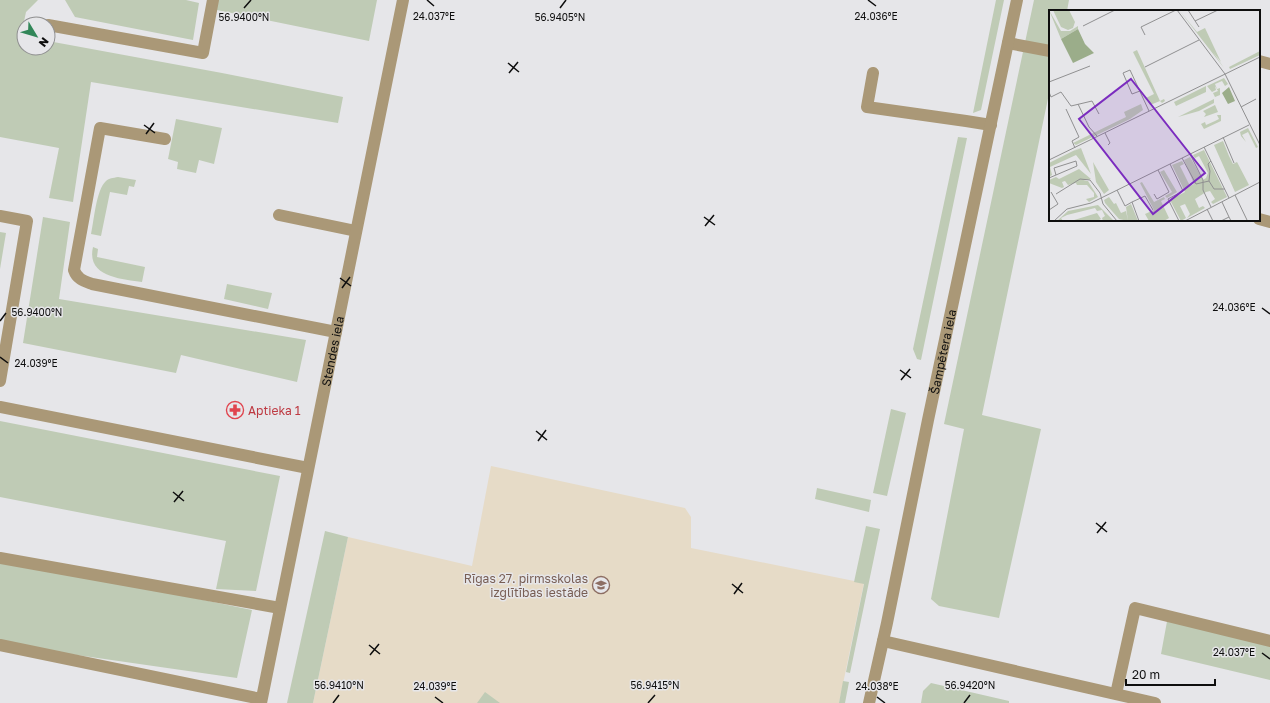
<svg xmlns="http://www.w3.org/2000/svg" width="1270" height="703" viewBox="0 0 1270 703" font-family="'Golos Text',sans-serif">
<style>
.education{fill:#e6dbc7}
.green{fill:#bfcbb5}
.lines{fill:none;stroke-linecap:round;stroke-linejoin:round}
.lane{stroke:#aa9877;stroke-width:12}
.street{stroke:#aa9877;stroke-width:12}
.ticks{fill:none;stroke:#0e0e0e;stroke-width:1.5}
.labels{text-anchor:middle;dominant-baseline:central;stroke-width:3;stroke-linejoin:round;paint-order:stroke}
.street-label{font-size:12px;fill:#0e0e0e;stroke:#e6e6e9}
.health-label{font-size:12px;fill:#be3a42;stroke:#e6e6e9;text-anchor:start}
.education-label{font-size:12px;fill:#785e54;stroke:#e6e6e9;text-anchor:end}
.inset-road{fill:none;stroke:#909091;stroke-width:1}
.view{fill:#7b2cbf;fill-opacity:0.15;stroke:#7b2cbf;stroke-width:2}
.inset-edge{fill:none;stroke:#0e0e0e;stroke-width:2}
.ticks-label{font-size:10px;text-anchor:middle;fill:#0e0e0e;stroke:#e6e6e9;stroke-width:3;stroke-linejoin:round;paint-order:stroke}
</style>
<rect width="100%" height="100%" fill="#e6e6e9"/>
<path class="education" d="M491,466L685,508L691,517V548L864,583L839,703H313L348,537L472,566Z"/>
<path class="green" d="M0,0H38L26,12L21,36L24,37V48H48V41L222,73L343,97L338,123L91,82L73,202L49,198L59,148L0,137Z
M65,0H186L199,3L193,40L75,17Z
M213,0H377L369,41L212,9Z
M996,0H1004L981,110L973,113Z
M1034,0H1069L1067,11H1050V89L982,415L1041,429L999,618L939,606L931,599L964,429L944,424Z
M176,119L222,128L214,164L199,160L196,173L177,169L178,162L168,159Z
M958,137L967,138L921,360L917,359L913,349Z
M118,177L136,180L134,187L129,186L127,195L110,192L101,236L91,234C94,221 96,190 106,181C109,178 113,178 118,177Z
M43,217L70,222L59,299L306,340L297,382L181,355L176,373L23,343Z
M0,232L6,233L0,269Z
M93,247L98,249L97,257L145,267L142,282C122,279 86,277 93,247Z
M227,284L272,293L268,309L224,299Z
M891,409L906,413L887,496L873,493Z
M0,421L280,476L256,591L216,589L226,541L0,497Z
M817,488L871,500L869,512L815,499Z
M866,526L880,529L850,673L846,672L864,584L854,582Z
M325,531L348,537L313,703H287Z
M0,558L252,610L237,678L0,644Z
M1168,616L1270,641V680L1161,654Z
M843,681L849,682L845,703H839Z
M931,683L1009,701V703H921L923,691Z
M485,692L500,703H477Z"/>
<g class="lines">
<path class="lane" d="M36,23L41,24
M48,25L203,53L213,0
M1008,43L1050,51
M1259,61L1270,64
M873,73L867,107L966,121L991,125
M165,139L100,128L74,270C77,279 84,281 92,284L336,332
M279,215L356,231
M0,216L27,221L0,381
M1259,219L1270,222
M0,407L308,468
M0,558L280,608
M883,641L1155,703
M0,645L261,699
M1116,694L1135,608L1270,641"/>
<g class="street">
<path id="s1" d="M261,703L403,0"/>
<path id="s2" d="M869,703L887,623L928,420L1017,0"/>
</g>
</g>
<path class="ticks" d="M427,0L434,6M868,0L876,6M244,8L251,0M560,8L566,0M508,63L519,72M509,73L518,62M144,125L155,133M146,134L154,123M704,217L715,225M705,226L714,215M340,278L351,286M342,288L350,277M1262,308L1270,314M0,321L6,313M0,357L8,363M900,370L911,378M901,380L910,369M536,431L547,440M538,441L546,430M173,492L184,501M174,502L183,491M1096,523L1107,532M1097,533L1106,522M732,584L743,593M734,594L742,583M369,645L380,654M1262,653L1270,659M370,655L379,644M435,697L443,703M877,697L885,703M333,703L339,695M648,703L655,695M964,703L970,695"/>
<defs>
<g id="pharmacy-ring" transform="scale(0.9)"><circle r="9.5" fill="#e6e6e9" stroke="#e0444e" stroke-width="1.5"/><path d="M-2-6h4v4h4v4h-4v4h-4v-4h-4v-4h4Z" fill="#e0444e"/></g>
<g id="school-ring" transform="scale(0.9)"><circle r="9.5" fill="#e6e6e9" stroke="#8d6e63" stroke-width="1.5"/><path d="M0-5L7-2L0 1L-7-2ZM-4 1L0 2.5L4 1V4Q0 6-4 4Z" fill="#8d6e63"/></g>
</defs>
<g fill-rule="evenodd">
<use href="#pharmacy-ring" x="235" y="410"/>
<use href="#school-ring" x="601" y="585"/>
</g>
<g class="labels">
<g class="street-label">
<text stroke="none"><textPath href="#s1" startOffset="359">Stendes iela</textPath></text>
<text stroke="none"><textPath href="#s2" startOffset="359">Šampētera iela</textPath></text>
</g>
<g class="health-label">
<text x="248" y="410">Aptieka 1</text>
</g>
<g class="education-label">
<text x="588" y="578">Rīgas 27. pirmsskolas<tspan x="588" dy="14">izglītības iestāde</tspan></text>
</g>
</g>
<g transform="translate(1049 10)">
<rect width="211" height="211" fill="#e6e6e9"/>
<path d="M0,0L12,21H21L29,16V19L12,29ZM4,0H20L26,12L24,18L19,20L12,17ZM130,0L148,22L156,18L172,52L164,42L175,58ZM88,40L111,91L115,89L116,91L113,93L111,91L101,95L97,88L105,84L84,42ZM211,41V45L181,59L180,57ZM175,68L179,74L176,76L173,71L166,74L168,79L171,78V85L166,87L164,83L169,81L166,76L167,80L163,82L158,76ZM157,76V82L127,96L125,92ZM165,89V93L150,101L129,107ZM92,94L94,100L81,109L27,135L24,133L77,107L75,102ZM166,95L169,102L155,107L157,104L154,101ZM168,105H172V111L155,119L152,114L156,112L157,115L166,111L170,109ZM199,118L209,137L207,138L199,122L193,125L197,132L192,126L191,122ZM174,131L180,146L184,154L188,152L200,175L186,182L165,135ZM32,137L25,141L32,138L42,164L27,145L1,157L3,165L0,167V153ZM155,140L178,187L164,194L162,192L166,189L161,181L157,182L146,189L150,198L154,196L156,198L138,208L141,204L136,194L131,196L137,208L132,211L121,190L136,182L123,155L133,151L135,154L131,156L141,176L145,174L135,150L141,147L154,170L157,168L159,163L150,146L146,148L144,145ZM44,152L60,180L55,184L47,172ZM30,159L42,169L19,175L16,171L13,172L15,177L13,178L0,173V170L7,167L10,169ZM115,160L128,182L118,188L116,186L123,182L111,162ZM31,171H39L49,187L40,192L37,189L45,187V183L38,175H28L27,173ZM93,172L105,192L115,187L116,189L112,191L120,208L115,211H100L96,204L105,200L91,173ZM60,187L65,194L67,193L72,203L77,201L79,211L70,209L56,193L55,190ZM82,194L89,211H79L77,197ZM49,195L65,211H54L53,208L56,206L53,200L48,201L46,198L18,205L12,208L14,211H8L19,201ZM48,203L52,209L48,211H22Z" fill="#bfcbb5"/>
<path d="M29,19L36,34L45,43L24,53L12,29ZM180,77L186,91L179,94L173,83Z" fill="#9bad8a"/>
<path class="inset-road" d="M128,0L176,64L211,135M139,0L150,17M146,11L169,0M34,16L66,0M96,25L92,17L127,0M96,57L150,30M0,72L41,56M91,81L83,84L74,63L81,60L100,101M0,82L2,87L12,82L22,96L43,91L50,104M29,94L40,117L48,126M192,97L207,89M17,99L30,127L23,131L26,138M56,123L61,133L59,135M174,127L185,153M155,137L180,188M141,144L154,170V180L162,197M133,148L147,174L160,171L161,161L159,154L162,151M0,150L211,47M121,154L134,181L119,189L130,211M0,168L28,156L27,151L5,158L7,165M160,171L165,179H176M68,180L76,196L83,192M7,184L31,169L41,170L51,183L54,194L68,211M105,184L108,189L120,182L109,160M186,185L198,210M173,192L180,207M158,199L164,211M0,200L9,194L2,182M5,211L18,199L42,193L200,115M90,211L83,192L96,186L104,200M136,211L211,172M172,211L180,207L182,211"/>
<path class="view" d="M82,69L156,163L104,204L30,109Z"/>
<rect width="211" height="211" class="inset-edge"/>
</g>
<g class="ticks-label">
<text x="434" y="20">24.037°E</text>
<text x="876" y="20">24.036°E</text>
<text x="244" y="21">56.9400°N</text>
<text x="560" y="21">56.9405°N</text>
<text x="1234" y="311">24.036°E</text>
<text x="37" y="316">56.9400°N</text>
<text x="36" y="367">24.039°E</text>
<text x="1234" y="656">24.037°E</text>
<text x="339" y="689">56.9410°N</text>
<text x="655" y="689">56.9415°N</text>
<text x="970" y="689">56.9420°N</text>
<text x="435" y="690">24.039°E</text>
<text x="877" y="690">24.038°E</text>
</g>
<g transform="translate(36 36) rotate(128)"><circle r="19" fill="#e6e6e9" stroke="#909091"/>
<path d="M0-3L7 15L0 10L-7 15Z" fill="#318658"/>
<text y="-6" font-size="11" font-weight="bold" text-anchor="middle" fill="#0e0e0e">N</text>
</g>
<path d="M1126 679v6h89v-6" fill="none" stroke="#0e0e0e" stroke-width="2"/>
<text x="1132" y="679" font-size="12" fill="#0e0e0e" stroke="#e6e6e9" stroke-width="3" paint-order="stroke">20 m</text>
</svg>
